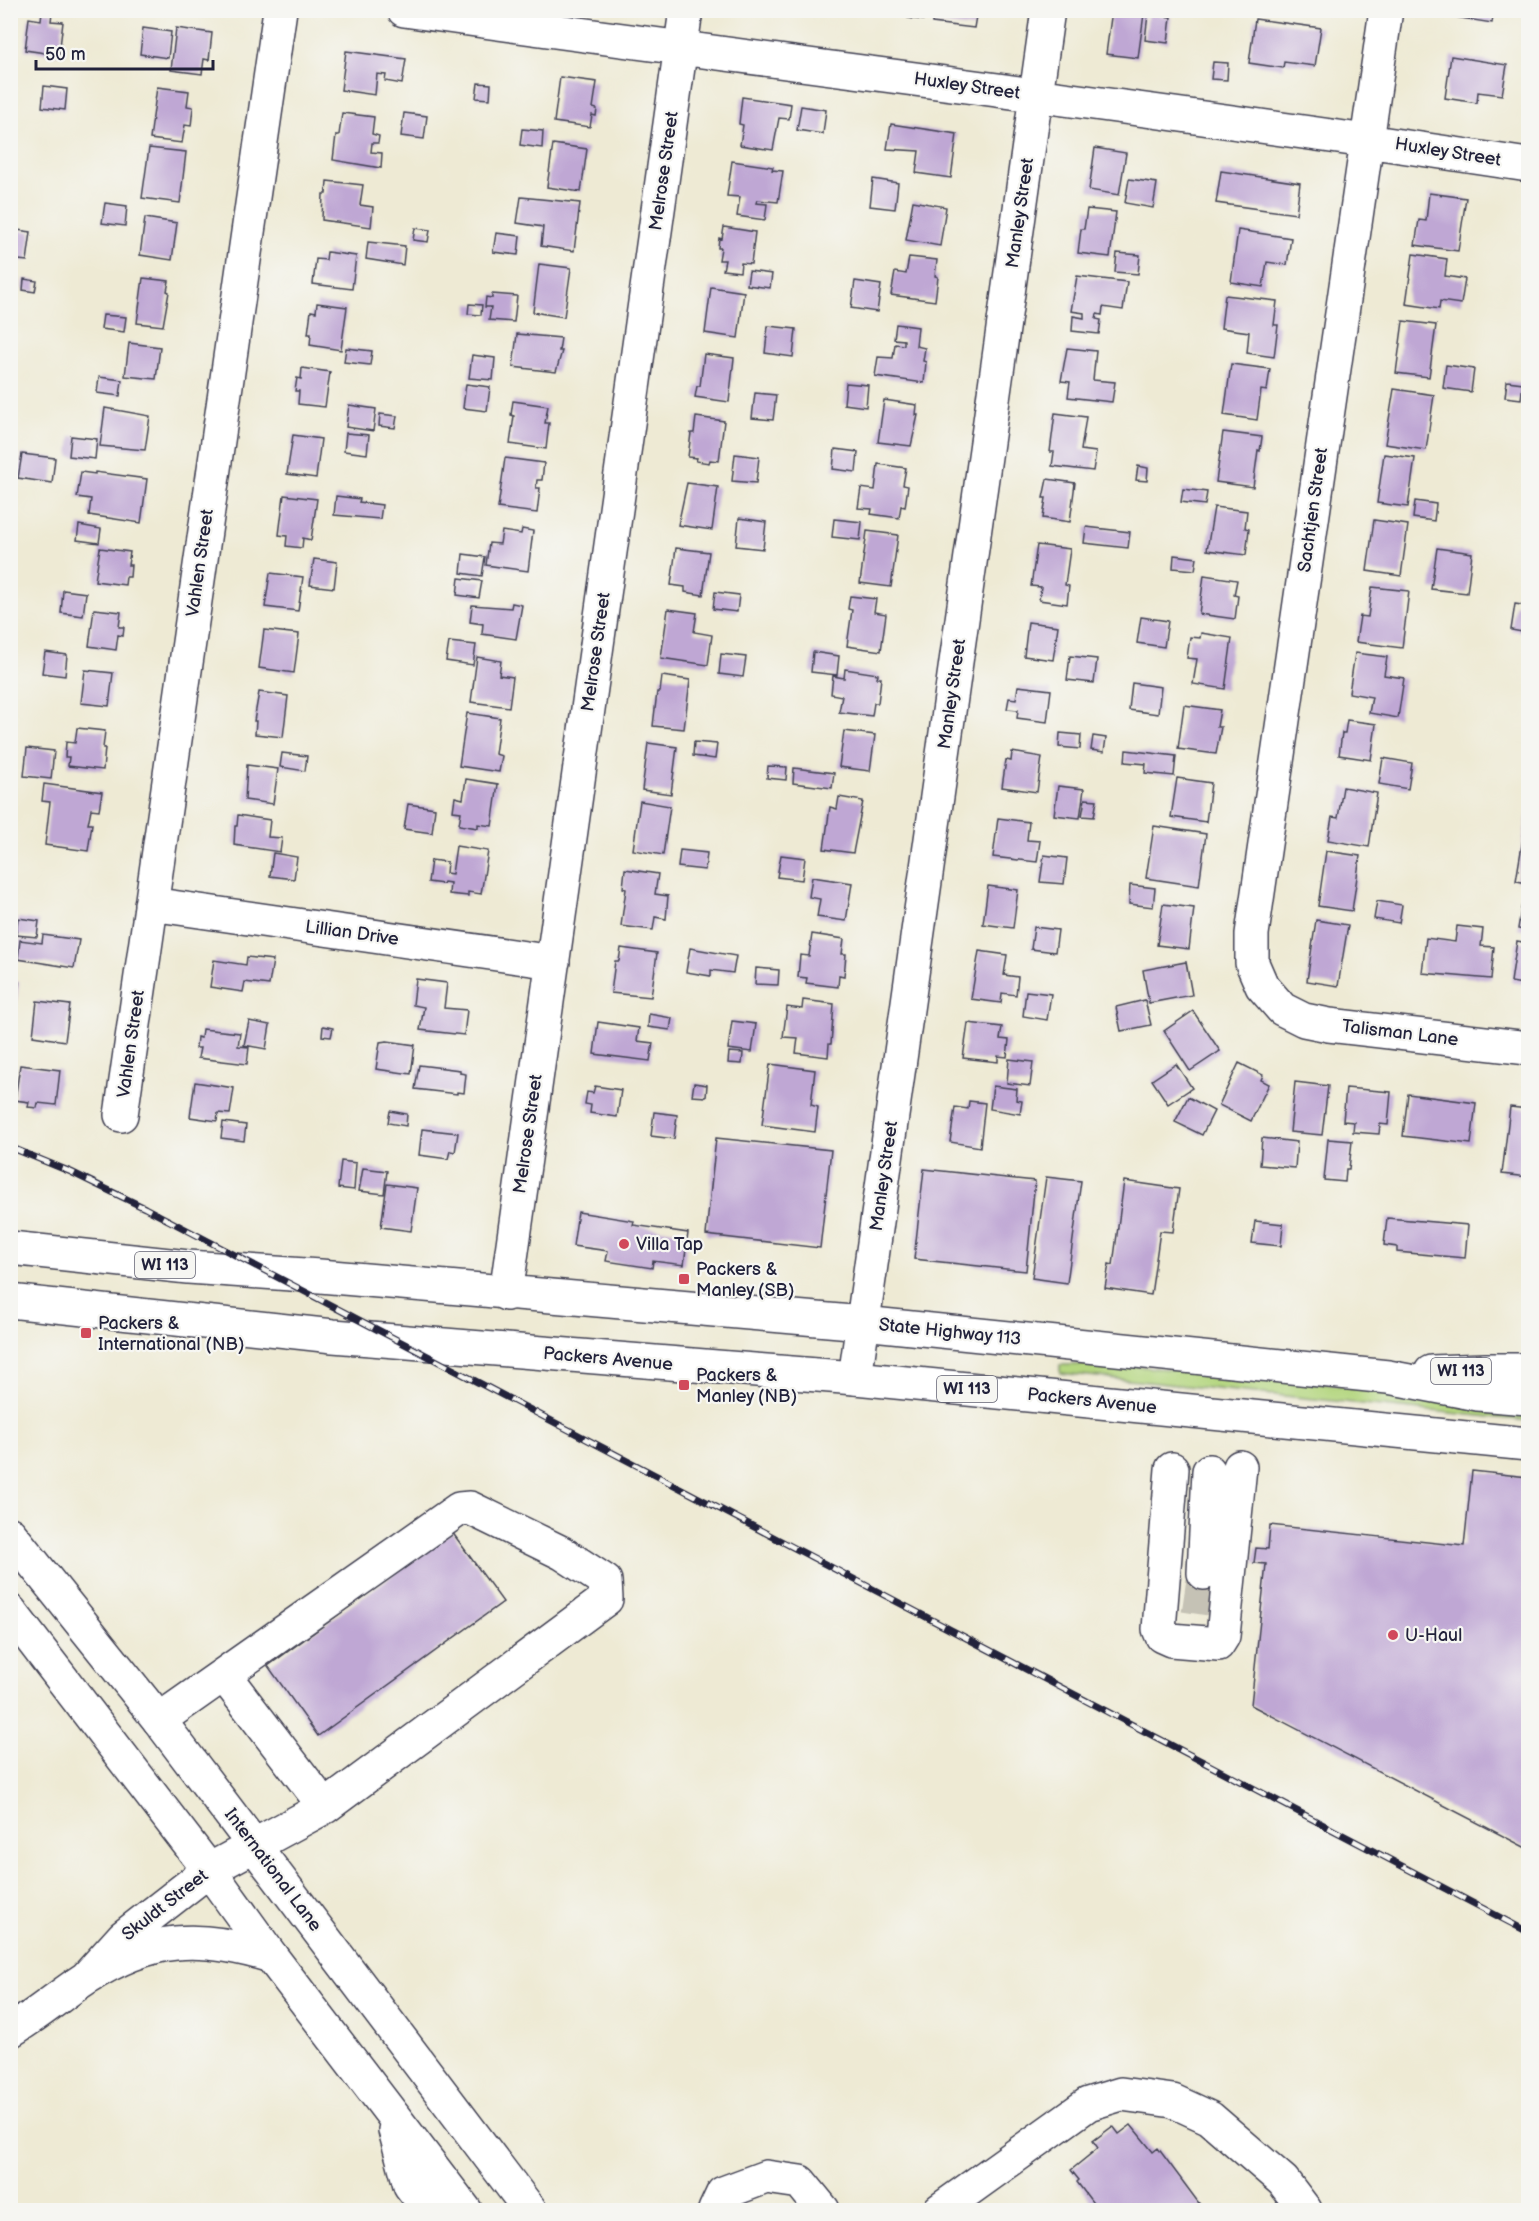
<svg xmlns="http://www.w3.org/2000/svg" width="1539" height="2221" viewBox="0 0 1539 2221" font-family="'Balsamiq Sans',sans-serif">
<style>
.green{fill:#b4d67f;stroke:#6b7c5d;stroke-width:1.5}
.building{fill:#bfa7d4}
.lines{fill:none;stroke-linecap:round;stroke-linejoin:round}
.minor-tunnel{stroke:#c5c2b5;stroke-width:33;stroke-dasharray:33 16;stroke-linecap:butt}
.minor-casing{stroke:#414052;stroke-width:36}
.major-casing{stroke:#414052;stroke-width:36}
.minor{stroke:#fff;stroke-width:33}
.major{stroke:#fff;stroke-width:33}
.rail-casing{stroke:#22223b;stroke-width:7}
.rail{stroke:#f6f6f2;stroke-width:4.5;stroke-dasharray:14;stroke-linecap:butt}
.poi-dot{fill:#d1495b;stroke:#f6f6f2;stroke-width:2}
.labels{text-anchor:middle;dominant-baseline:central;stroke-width:4.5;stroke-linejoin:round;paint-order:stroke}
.shield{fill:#f6f6f2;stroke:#626272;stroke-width:1.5}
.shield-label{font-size:16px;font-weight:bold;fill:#22223b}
.street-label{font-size:18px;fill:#22223b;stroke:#f6f6f2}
.poi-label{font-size:18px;fill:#22223b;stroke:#f6f6f2;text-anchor:start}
</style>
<rect width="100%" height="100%" fill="#f6f6f2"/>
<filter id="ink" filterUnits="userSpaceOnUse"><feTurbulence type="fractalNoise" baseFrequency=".0167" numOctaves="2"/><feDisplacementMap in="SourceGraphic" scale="12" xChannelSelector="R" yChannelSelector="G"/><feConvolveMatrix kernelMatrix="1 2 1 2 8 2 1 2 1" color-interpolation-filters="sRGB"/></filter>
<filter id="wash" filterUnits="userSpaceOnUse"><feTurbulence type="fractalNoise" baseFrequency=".008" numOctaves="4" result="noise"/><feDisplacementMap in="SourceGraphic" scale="24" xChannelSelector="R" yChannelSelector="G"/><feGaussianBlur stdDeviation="1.35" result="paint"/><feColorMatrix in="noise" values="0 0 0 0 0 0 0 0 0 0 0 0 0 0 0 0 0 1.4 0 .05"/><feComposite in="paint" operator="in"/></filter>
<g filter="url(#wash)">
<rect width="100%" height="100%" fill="#eeead4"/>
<path class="green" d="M1113,1364L1528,1403V1421L1060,1373V1365Z"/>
<g id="blocks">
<path class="building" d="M908,10H977L974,28L932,23V17L924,16L923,20L908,18Z
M1112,10L1144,14L1138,58L1106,54Z
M1449,10H1494L1492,23L1448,16Z
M42,11L52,13L51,21L63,22L59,55L25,50L29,18L41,20Z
M1148,14L1171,17L1168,43L1145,40Z
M1255,19L1321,28L1315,66L1284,62L1283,68L1249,63Z
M143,28L171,32L168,58L140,54Z
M176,28L212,33L209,60L204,59L202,74L171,70Z
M346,51L406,59L402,84L385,81L386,75L377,74L375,95L341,90Z
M1451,56L1507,65L1502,95L1478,92L1477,103L1445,98Z
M1213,62L1228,63L1227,80L1211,79Z
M560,77L597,82L593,108L597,109L596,116L592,115L590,127L554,122Z
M478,83L491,84L490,99L476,98Z
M44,86L67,89L65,110L42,107Z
M157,87L189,91L187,106L193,107L191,126L185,125L182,143L150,139Z
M742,97L791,104L789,119L779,118L773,150L740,145L743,125L739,124Z
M801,106L826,110L823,134L797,130Z
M342,113L374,117L372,134L379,136L378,143H372L371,152L382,153L381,168L333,160L336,135H339Z
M404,113L427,116L424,139L401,136Z
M891,124L957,134L951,178L916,173L919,151L887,149Z
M522,129L543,131L542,148L520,145Z
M553,144L587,149L581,192L547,187Z
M149,148L186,152L180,203L142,198Z
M1095,148L1126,153L1119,195L1089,190Z
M732,161L773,167L772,170L783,171L778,202L757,200L756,203L767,204L765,220L737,216L740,197L727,196Z
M1221,171L1300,183L1296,214L1216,203Z
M873,179L898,183L895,209L870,206Z
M1129,179L1157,183L1153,208L1125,203Z
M327,181L363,185L360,205L373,207L371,227L322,220L323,194H326Z
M1429,193L1466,198L1458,251L1415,245L1419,220L1426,221Z
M521,197L580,203L574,251L541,246L543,227L517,223Z
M913,201L946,207L940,246L906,240Z
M105,203L127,206L125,226L102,223Z
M1087,209L1116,212L1110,257L1078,253L1081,229H1084Z
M145,218L177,223L172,260L140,255Z
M724,227L755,232L751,264L741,263L740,272L723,270L725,260H719L721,248H718L719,238L722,239Z
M415,228L430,230L428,242L413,240Z
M10,229L31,232L27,261L10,259Z
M1238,230L1291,238L1287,265L1267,262L1263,287L1231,282Z
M496,233L520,236L518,255L493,252Z
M368,242L405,246L403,265L366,259Z
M327,252L356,256L352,289L313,284L316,259L326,260Z
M1117,253L1140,255L1138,274L1115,272Z
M1413,254L1447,259L1445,276L1465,279L1461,304L1440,301L1439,309L1406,304Z
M909,257L937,260L935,276L938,277L935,301L891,295L895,272L906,274Z
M539,264L571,268L564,317L533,312Z
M749,271L772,274L770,288L747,285Z
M1077,276L1127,282L1123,310L1103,307L1102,315L1097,314L1096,319L1101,320L1099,334L1072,331L1073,316L1084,318V313L1071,311Z
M143,278L169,281L167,291L169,292L163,326L137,323Z
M24,279L37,281L35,292L23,290Z
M855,281L881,285L877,312L851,308Z
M711,287L744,292L738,338L705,333Z
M492,294L517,296L514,322L489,320L491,307H485L486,297L492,298Z
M1225,295L1277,301L1274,325H1278L1274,357L1247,353L1249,332L1221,328Z
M317,303L347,307L341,350L310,345L311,334H308L311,311L316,312Z
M469,304L482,305L481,315L468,314Z
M103,315L126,317L124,332L101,329Z
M1403,321L1436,325L1429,377L1396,373Z
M896,324L918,327L916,346L925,348L923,361L926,362L924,383L875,376L878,357L893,358L895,344L904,345V340L894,339Z
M768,326L796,329L793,357L765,353Z
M517,334L561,338L559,351H562L556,372L513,367Z
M129,343L160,347L156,379L125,376Z
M346,348L372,351L370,365L344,362Z
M1067,348L1096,351L1093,380L1115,382L1112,402L1068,397L1070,382L1061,381Z
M704,354L734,358L729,402L695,397L697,386H700Z
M472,355L495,358L493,380L469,378Z
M1231,364L1270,369L1267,391L1261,390L1257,420L1224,415Z
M1446,365L1474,369L1471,392L1443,388Z
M302,368L330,372L325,407L298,404L299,391H295L297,378L301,379Z
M99,377L122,380L120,396L97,393Z
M1507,381L1523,383L1521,399L1505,397Z
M846,383L868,385L866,407L844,404Z
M466,384L490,387L487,411L463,408Z
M1394,389L1434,395L1426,450L1385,444Z
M755,393L776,395L773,420L752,418Z
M884,400L917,405L916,415H918L911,446L878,442Z
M513,401L548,406L545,423H549L546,449L510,444L514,416L511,415Z
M349,405L376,409L373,431L346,427Z
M105,408L150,416L145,450L100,446Z
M1055,413L1086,417L1081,450L1096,452L1093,471L1052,466L1054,452H1050Z
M380,414L397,416L395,428L379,426Z
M696,417L724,421L719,461L710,460L709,463L696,461L697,458L688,457L691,433H694Z
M1223,432L1262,437L1260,451L1258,450L1253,487L1216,482Z
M346,433L369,435L367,454L344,451Z
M293,435L321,439L316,478L287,474Z
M71,436L97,439L95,459L69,456Z
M835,449L858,452L856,472L833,469Z
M22,454L55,458L52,483L18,478Z
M735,454L759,457L756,483L732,481Z
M1384,454L1415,458L1408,507L1377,503Z
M505,458L544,463L542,480H537L536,488H540L537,513L498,508Z
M878,464L906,468L903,485L908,486L905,507L901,506L899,518L871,514L872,509L858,508L861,488L875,490Z
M1138,466L1148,468L1147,481L1136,480Z
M81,472L95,474V472L147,479L141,523L89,515L91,499L77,497Z
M1047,479L1075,483L1070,522L1043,518L1046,498H1043Z
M687,483L718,487L712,530L678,525Z
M1183,489L1207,492L1205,505L1181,502Z
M284,495L317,499L311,540L303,538L302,548L286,546L287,536L279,535Z
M336,496L360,499L359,502L382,505L380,519L334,515Z
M1415,501L1436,504L1434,521L1413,518Z
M1214,507L1247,511L1245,528L1249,529L1246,555L1207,550Z
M739,518L766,522L763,549L736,546Z
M834,519L862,522L860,540L832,537Z
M1374,520L1408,525L1401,576L1367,571Z
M79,525L101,529L99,543L77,540Z
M1086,527L1130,532L1128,548L1084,543Z
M522,529L533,531L528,571L486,565L489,543L500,544L502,531L521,534Z
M867,531L898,535L891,587L860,583Z
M1037,545L1070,549L1065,585L1069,586L1067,604L1039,600L1041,587L1031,586Z
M100,548L130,552L128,565H131L130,577H126L125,585L95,581Z
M676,548L709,552L703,595L685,592V587L671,585Z
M1437,548L1472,553L1467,593L1431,589Z
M463,554L485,557L482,576L461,573Z
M1174,555L1197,558L1195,570L1173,568Z
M314,559L337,562L334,588L310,585Z
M270,573L303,577L298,611L265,607Z
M1204,575L1237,580L1234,595L1238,596L1235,619L1199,614Z
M459,578L482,581L479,598L457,595Z
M1372,587L1409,591L1402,648L1356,642L1360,616L1368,617Z
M63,590L86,593L83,616L61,613Z
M715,592L739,595L737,612L713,609Z
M850,596L876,599L874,612L886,614L881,651L847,646L852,610L848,609Z
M512,603L522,605L516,639L482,634L483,624L470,622L472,605L511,608Z
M1515,604L1528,606V633L1511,630Z
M94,609L121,612L119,627H124L123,636L118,635L116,650L89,646Z
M668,609L697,613L694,632L712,635L708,665L661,658Z
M1141,617L1168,621L1164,647L1137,643Z
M1028,622L1058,626L1053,660L1024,656Z
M264,630L299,634L294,673L259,668Z
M1201,633L1232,638L1225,689L1193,684L1197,659L1187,658L1190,637L1200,638Z
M449,642L476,645L473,665L446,661Z
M45,652L67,655L65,676L42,673Z
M813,652L839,656L837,675L811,672Z
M1355,653L1387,657L1384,675L1404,678L1398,718L1369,713L1372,697L1349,693Z
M721,654L746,657L743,677L719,674Z
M1070,656L1097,659L1094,683L1067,680Z
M477,657L501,661L499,675L513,677L509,707L471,702Z
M845,669L878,674L877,678H881L878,703H874L872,716L839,712L842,696L831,694L833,676L844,678Z
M85,670L113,673L109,706L81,703Z
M662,676L690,680L684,729L653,726L657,692H660Z
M1132,683L1161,687L1158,714L1129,710Z
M1018,686L1051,690L1047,722L1017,718L1018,710L1007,709L1009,698L1016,699Z
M259,692L288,696L283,737L255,734L256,721H254Z
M1184,705L1220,710L1217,727H1221L1216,754L1178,749Z
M467,713L500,718L495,754L502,756L499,772L459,766Z
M1347,720L1376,724L1371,760L1339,755L1342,733H1345Z
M77,728L105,731L103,748H105L103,770L68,766L69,757H65L66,742L75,743Z
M844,731L875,735L870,771L839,767Z
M1060,733L1081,735L1080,749L1059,747Z
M1093,736L1106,738L1104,752L1091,750Z
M694,742L717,744L715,759L693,756Z
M648,743L677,747L671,794L642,790Z
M27,748L54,751L51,779L24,776Z
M1126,750L1176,756L1174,776L1145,773L1146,764L1125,762Z
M1012,752L1042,757L1037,792L1002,787L1006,760L1011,761Z
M282,753L307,756L305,771L280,767Z
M1383,758L1412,763L1408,789L1379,784Z
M247,765L278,769L273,804L245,800Z
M768,766L787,767L786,780L767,778Z
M794,768L834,773L832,788L793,783Z
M1177,778L1211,783L1206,822L1171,817Z
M466,779L498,784L492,826L478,824V828L459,825L461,812L453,811L455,797L463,799Z
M44,784L102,792L99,810L91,809L88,824H92L88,851L45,845L50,802L42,801Z
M1058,786L1084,789L1080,818L1054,815Z
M1343,787L1377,793L1369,847L1328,840L1332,817L1338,818Z
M839,797L863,801L853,853L824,849L830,807L837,809Z
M1085,799L1097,800L1094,817L1082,816Z
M640,801L670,806L663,855L633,850Z
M408,804L435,808L432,833L404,829Z
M238,815L270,820L268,837L282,838L280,852L234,845L235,826H237Z
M1527,815H1528V883L1516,881Z
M998,818L1029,822L1027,840L1040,841L1037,862L993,857Z
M1154,826L1206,834L1199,886L1146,878Z
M456,846L488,851L481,894L468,892V896L449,894L450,883L444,882L443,884L428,882L431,860L447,862L446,873L452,874Z
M680,850L707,853L705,870L678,867Z
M1326,851L1360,856L1352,911L1318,906Z
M273,853L297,857L294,879L270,876Z
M781,855L805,858L802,880L777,877Z
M1044,855L1067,858L1064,884L1040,882Z
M625,869L658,874L655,894L668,896L666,919L655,917L653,930L621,926L626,889L623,888Z
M812,877L852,883L846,921L817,917L820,899L809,897Z
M1130,885L1155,888L1153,907L1129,904Z
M988,886L1018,890L1013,928L983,924Z
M1377,901L1402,905L1399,923L1374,919Z
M1522,903L1528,904V931L1518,929Z
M1163,904L1194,908L1189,949L1157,945Z
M18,918L39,921L37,937L16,935Z
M1316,920L1348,925L1338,986L1307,981Z
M1457,926L1483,929L1481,946L1494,947L1491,979L1422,973L1426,938L1455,942Z
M1034,927L1058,930L1055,952L1031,949Z
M812,934L844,939L842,954H846L844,976L839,975L838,987L806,983L807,978L798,977L800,955L809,956Z
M43,935L79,940L74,968L18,959L20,940L42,943Z
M1517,941L1528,943V985L1511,982Z
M621,948L657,953L651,997L611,993L615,961H619Z
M690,948L736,956L733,973L711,970V976L686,972Z
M979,951L1007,955L1004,975L1018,977L1016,995L1002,993L1001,1003L971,999Z
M247,957L273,960L269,985L245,982L243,992L210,987L214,960L246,965Z
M1186,962L1192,995L1149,1003L1143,970Z
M756,968L779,970L778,985L755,984Z
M416,979L447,983L444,1008L467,1010L464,1035L420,1030L424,1007L413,1005Z
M10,981L19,982L16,1006H10Z
M1026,991L1051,994L1047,1020L1023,1016Z
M803,1000L834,1004L831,1044H829L828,1057L796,1053L798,1038L783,1037L787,1007L802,1009Z
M1145,1000L1151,1025L1121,1031L1116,1007Z
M37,1001L70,1005L65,1041L33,1036Z
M1193,1011L1220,1051L1190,1071L1164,1031Z
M649,1014L672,1018L670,1030L648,1027Z
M249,1021L270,1025L266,1049L244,1045Z
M732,1021L756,1024L752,1052L728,1049Z
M598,1022L639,1028L637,1041L653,1043L650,1061L594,1054Z
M968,1023L1002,1027L1000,1039L1009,1040L1007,1057L998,1056V1062L963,1058Z
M323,1026L333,1028L331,1037L322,1036Z
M202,1029L240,1033L238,1046L249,1047L247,1064L198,1058L200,1048H196L197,1037L201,1038Z
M387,1041L415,1045L411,1074L376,1069L380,1042Z
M729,1052L743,1053L742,1064L728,1063Z
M1009,1059L1033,1062L1030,1086L1007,1083Z
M1239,1063L1263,1075L1261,1080L1269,1084L1251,1121L1219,1105Z
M770,1064L815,1070L811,1105L818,1107L815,1132L762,1125Z
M1176,1064L1192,1088L1168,1104L1152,1080Z
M20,1065L60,1070L56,1105L38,1103L37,1108L28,1107L29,1102L15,1100Z
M419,1065L460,1070V1073L466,1074L464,1093L457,1092V1094L415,1089Z
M195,1082L234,1088L230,1114L218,1113L217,1121L190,1117Z
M1295,1082L1328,1086L1322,1135L1290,1132Z
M694,1083L707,1085L706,1097L692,1096Z
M595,1086L621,1090L617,1117L590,1113L591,1105L585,1104L587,1092L593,1093Z
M993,1086L1017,1089L1016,1100L1022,1101L1020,1114L990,1109Z
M1346,1088L1391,1092L1388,1125L1380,1124L1379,1134L1353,1132L1354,1122L1343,1121Z
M1408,1094L1476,1103L1471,1144L1403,1136Z
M1188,1097L1214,1111L1202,1135L1175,1122Z
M969,1101L985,1103L980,1147L950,1142L955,1107L968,1109Z
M1510,1107L1528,1109V1177L1502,1174Z
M390,1111L407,1114L406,1126L388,1123Z
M654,1112L677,1115L674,1139L651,1136Z
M223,1122L246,1125L244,1141L221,1138Z
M422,1129L458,1133L455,1152L450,1151L448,1159L419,1155Z
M716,1138L831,1150L820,1248L706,1235Z
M1262,1138L1297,1142L1295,1168L1260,1165Z
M1328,1139L1352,1141L1349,1169H1346L1345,1182L1324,1180Z
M341,1161L356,1163L354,1190L338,1188Z
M363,1168L387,1171L384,1194L359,1191Z
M924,1169L1035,1181L1026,1271L914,1259Z
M1046,1177L1081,1181L1067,1283L1032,1278Z
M1124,1181L1179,1189L1173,1232L1160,1231L1151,1295L1105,1288L1109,1264L1113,1265Z
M387,1184L417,1188L411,1231L381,1227Z
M578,1212L634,1221L633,1225L688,1233L684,1265L653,1261L652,1268L606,1261L608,1251L573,1246Z
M1387,1218L1468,1225L1465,1258L1397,1252V1247L1384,1245Z
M1255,1221L1283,1224L1281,1246L1252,1243Z
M1472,1471L1528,1477V1849L1251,1705L1266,1564L1254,1563L1256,1548L1268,1549L1270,1525L1464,1546Z
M452,1532L503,1602L318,1736L268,1666Z
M1131,2125L1153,2152L1158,2148L1204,2210H1098L1077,2182L1079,2180L1071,2170L1098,2148L1093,2141L1113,2126L1119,2134Z"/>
</g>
</g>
<g filter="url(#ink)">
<use href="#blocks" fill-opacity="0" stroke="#414052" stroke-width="1.5"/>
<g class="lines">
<path class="minor-tunnel" d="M1198,1614L1204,1573"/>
<g class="minor-casing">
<path id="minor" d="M404,10C779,63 1155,108 1528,165
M1386,10L1252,934V963L1262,986L1282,1009L1304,1020L1329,1025L1528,1048
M151,904L553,962
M121,1115L280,10
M506,1294L686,10
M855,1378L1048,10
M1172,1469L1159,1629L1162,1636L1171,1640L1218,1644L1223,1636L1240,1467
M1204,1573L1209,1471
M224,1675L325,1807
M86,1978L123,1937L209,1870L325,1807L606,1599L605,1581L562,1553L470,1508L459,1509L159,1720
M10,2031C37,2015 60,1995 86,1978C152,1936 198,1934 271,1956
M715,2210L723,2193L766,2177L800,2182L823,2210
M940,2210L1088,2104L1121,2094L1173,2101L1210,2118L1283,2181L1305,2210"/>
</g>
<g class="major-casing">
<path id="major" d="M10,1248L188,1267L320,1276L863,1323L1388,1377L1478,1394L1528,1398
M10,1301L333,1336L855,1378L1528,1444
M1431,1372L1487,1370H1528
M10,1534L159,1720L530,2210
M10,1611L209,1870L271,1956L465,2210
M395,2130L410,2185L429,2210"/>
</g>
<use href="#minor" class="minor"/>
<use href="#major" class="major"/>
<g class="rail-casing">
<path id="rail" d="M10,1147L71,1172L145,1208L1528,1932"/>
</g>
<use href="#rail" class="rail"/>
</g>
</g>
<g class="poi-dot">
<circle cx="624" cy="1244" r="6"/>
<rect x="678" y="1273" width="12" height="12" rx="3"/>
<rect x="80" y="1327" width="12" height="12" rx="3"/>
<rect x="678" y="1379" width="12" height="12" rx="3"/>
<circle cx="1393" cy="1635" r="6"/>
</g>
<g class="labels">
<g class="shield">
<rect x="135" y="1252" width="60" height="26" rx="4.5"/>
<rect x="1431" y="1358" width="60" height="26" rx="4.5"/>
<rect x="937" y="1376" width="60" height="26" rx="4.5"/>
</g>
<g class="shield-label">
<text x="165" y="1265">WI 113</text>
<text x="1461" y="1371">WI 113</text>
<text x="967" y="1389">WI 113</text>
</g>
<g class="street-label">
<text transform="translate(967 86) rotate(8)">Huxley Street</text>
<text transform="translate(1448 152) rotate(9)">Huxley Street</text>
<text transform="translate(664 171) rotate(-82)">Melrose Street</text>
<text transform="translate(1020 213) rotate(-82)">Manley Street</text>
<text transform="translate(1313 510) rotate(-82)">Sachtjen Street</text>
<text transform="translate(200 563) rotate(-82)">Vahlen Street</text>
<text transform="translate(596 652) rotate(-82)">Melrose Street</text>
<text transform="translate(952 694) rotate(-82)">Manley Street</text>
<text transform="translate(352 933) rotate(8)">Lillian Drive</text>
<text transform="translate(1400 1033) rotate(7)">Talisman Lane</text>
<text transform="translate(131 1044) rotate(-82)">Vahlen Street</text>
<text transform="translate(528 1134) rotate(-82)">Melrose Street</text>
<text transform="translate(884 1176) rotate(-82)">Manley Street</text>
<text transform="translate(950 1332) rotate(6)">State Highway 113</text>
<text transform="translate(608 1359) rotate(5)">Packers Avenue</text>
<text transform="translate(1092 1401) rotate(6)">Packers Avenue</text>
<text transform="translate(273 1870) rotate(53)">International Lane</text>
<text transform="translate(165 1905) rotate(-38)">Skuldt Street</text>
</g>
<g class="poi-label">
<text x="636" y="1244">Villa Tap</text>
<text x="696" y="1269">Packers &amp;<tspan x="696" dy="21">Manley (SB)</tspan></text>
<text x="98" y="1323">Packers &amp;<tspan x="98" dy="21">International (NB)</tspan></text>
<text x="696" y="1375">Packers &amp;<tspan x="696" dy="21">Manley (NB)</tspan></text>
<text x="1405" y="1635">U-Haul</text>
</g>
</g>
<rect width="1539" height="2221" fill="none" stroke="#f6f6f2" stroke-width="36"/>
<path d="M36 60v9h177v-9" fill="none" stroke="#22223b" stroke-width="3"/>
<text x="45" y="60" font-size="18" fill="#22223b" stroke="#f6f6f2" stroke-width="4.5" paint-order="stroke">50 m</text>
</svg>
